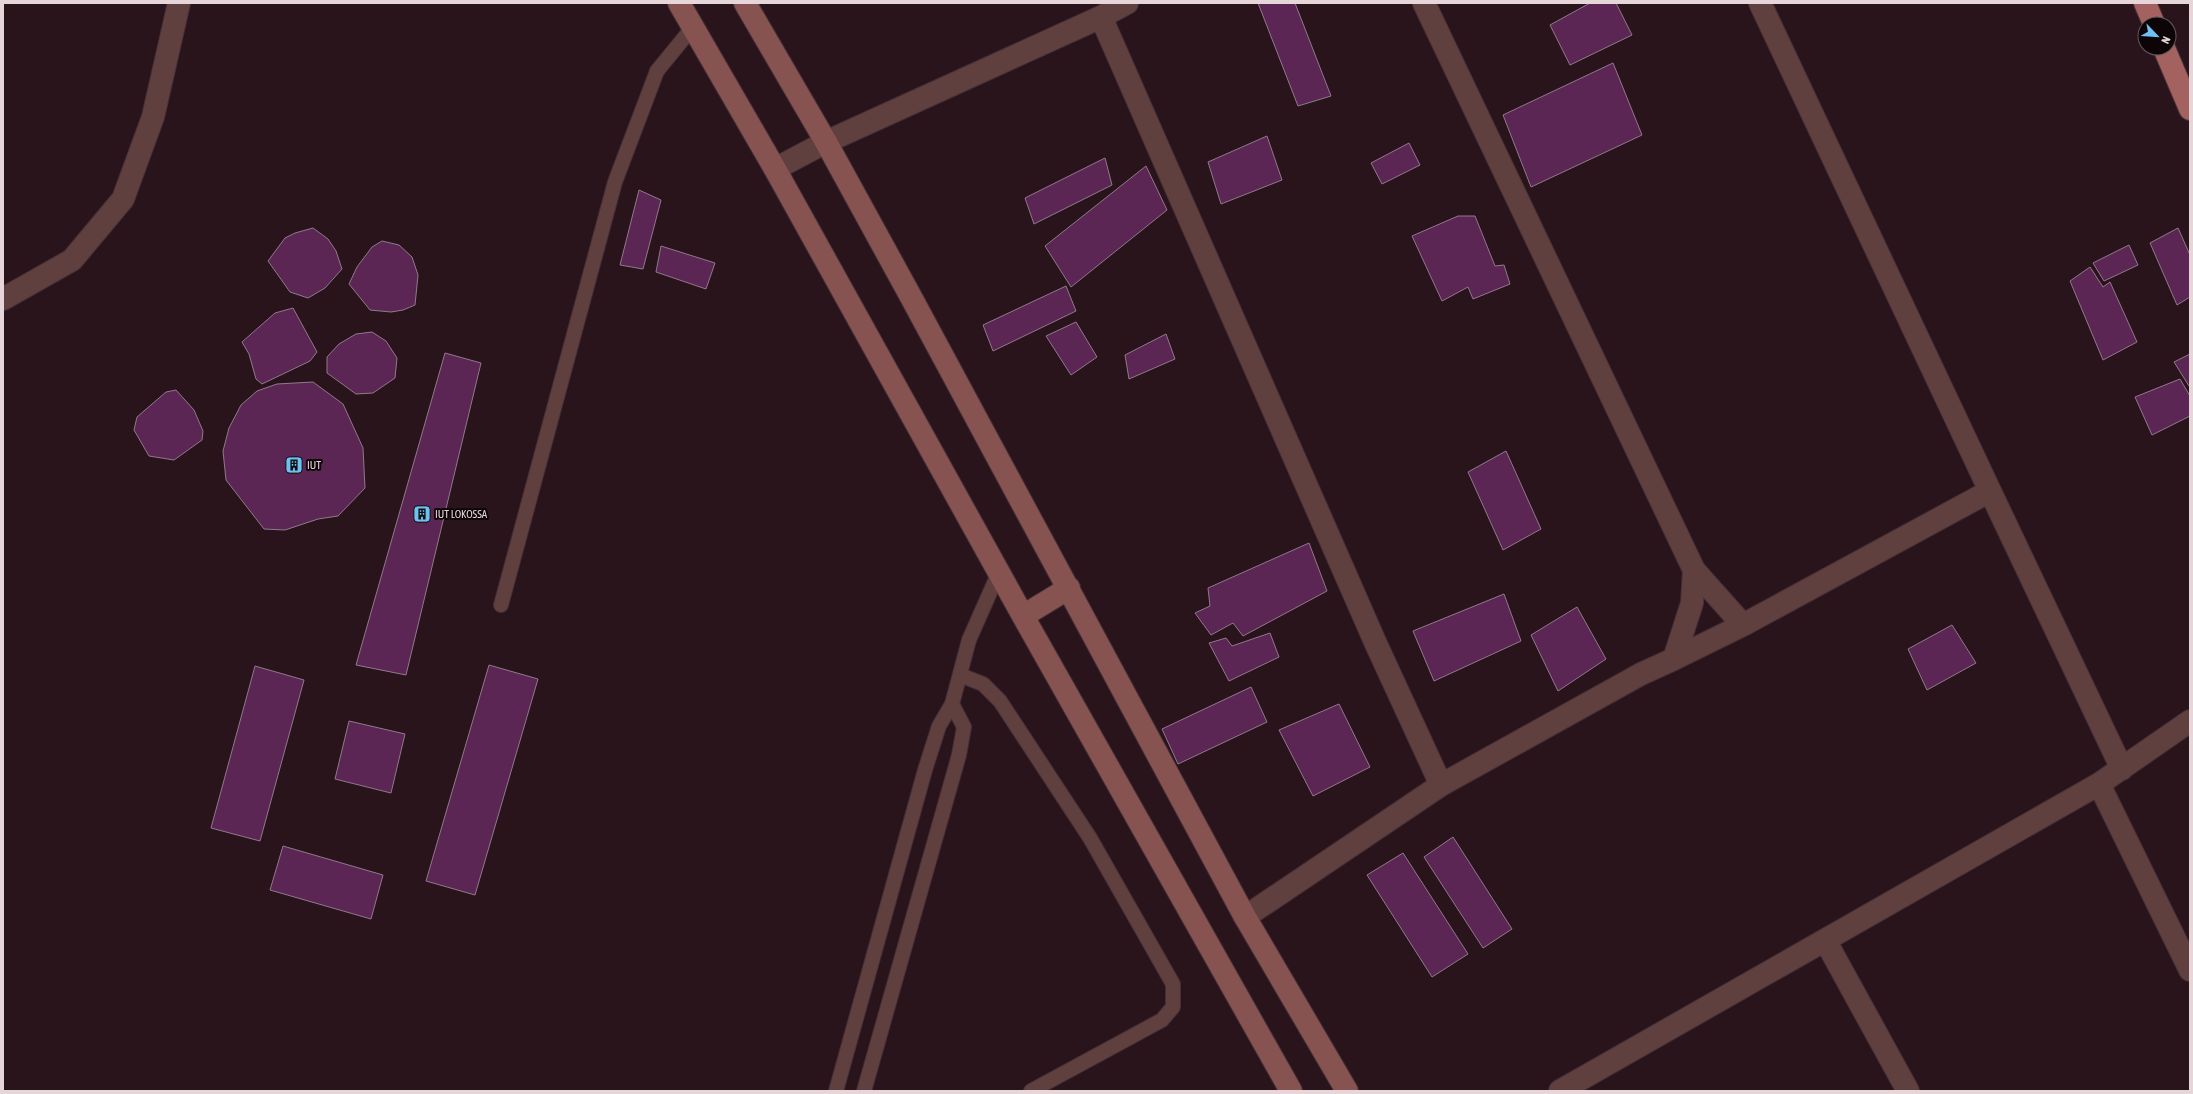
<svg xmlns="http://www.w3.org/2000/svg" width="2193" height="1094" viewBox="0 0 2193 1094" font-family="'Asap Condensed',sans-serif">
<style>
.building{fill:#5b2653;stroke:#90798c}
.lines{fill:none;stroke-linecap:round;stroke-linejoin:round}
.lane-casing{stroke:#442f37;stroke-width:16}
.street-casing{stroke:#442f37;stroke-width:24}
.secondary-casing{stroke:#442f37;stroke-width:24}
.primary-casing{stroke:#442f37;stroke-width:24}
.lane{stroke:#60403e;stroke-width:14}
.street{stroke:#60403e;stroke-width:22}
.secondary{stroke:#865351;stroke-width:22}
.primary{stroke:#a36260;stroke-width:22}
.labels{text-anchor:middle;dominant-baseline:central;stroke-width:4;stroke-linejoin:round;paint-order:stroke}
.poi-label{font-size:11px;fill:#e6d6da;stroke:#0c0406;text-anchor:start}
</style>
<rect width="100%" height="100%" fill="#2a141c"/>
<path class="building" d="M1258,3H1295L1331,96L1298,106Z
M1590,3H1616L1632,35L1570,65L1550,25Z
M1613,63L1642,135L1531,187L1503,115Z
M1267,136L1282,180L1221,204L1208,162Z
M1409,143L1420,165L1382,184L1371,163Z
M1105,158L1112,185L1034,224L1025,198Z
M1146,166L1167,210L1071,287L1045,246Z
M639,190L661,200L643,269L620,265Z
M1458,216H1475L1495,266L1504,265L1510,284L1473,299L1468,287L1442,301L1412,236Z
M313,228L328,239L336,251L342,269L325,288L308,298L290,292L268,261L285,238L295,233Z
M2178,228L2190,255V297L2177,305L2150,243Z
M382,241L399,245L412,257L418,275L415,305L403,310L391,312L370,310L349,284L357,267L372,247Z
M2129,245L2138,265L2104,281L2093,263Z
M661,246L715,263L706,289L656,272Z
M2090,267L2103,287L2110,282L2137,342L2103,360L2070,281Z
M1066,286L1076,311L993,351L983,325Z
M293,308L317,352L310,361L262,384L256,379L249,354L242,342L275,313Z
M1076,322L1097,357L1071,375L1046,336Z
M372,332L386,341L397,358L395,378L373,393L356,394L327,373V357L339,344L356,334Z
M1166,334L1175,359L1129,379L1125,355Z
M445,353L481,363L406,675L356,665Z
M2190,354V386H2189L2174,362Z
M2180,379L2190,396V416L2152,435L2135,397Z
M313,382L343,404L363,448L365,488L338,516L318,519L285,530L264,529L226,480L223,451L229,428L241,405L257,391L277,384Z
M176,390L194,410L203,431L202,440L174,460L149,456L134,430L137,417L166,392Z
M1506,451L1541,529L1503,550L1468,472Z
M1309,543L1327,591L1243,636L1233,623L1211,635L1195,613L1210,606L1208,588Z
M1504,594L1521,641L1434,681L1413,631Z
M1577,607L1606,659L1558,691L1531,635Z
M1952,625L1976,663L1927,690L1908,649Z
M1270,633L1279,657L1229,681L1209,643L1226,638L1232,646Z
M489,665L538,679L475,895L426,881Z
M255,666L304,680L260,841L211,828Z
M1251,687L1267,722L1178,764L1162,729Z
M1339,704L1370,767L1313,796L1279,730Z
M349,721L405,734L391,793L335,779Z
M1453,837L1512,929L1483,948L1424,857Z
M283,846L383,875L371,919L270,890Z
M1403,853L1468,954L1432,977L1367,875Z"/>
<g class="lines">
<g class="lane-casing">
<path id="lane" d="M501,605L615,182L657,71L693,27
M960,675L983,684L1000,701L1090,838L1173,984V1007L1162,1020L1031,1091
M836,1091L925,770L939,726L952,704L969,640L999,572
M864,1091L959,755L964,727L952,704"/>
</g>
<g class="street-casing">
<path id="street" d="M1424,3L1694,570L1692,603L1674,659L1641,674L1441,785
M1101,17L1376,644L1441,785L1245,917
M775,169L826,142L1101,17L1127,3
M3,299L72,260L123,199L153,117L179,3
M1990,491L2122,769
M1743,625L1990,491L1760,3
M1674,659L1743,625L1694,570
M2099,784L2190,970
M1825,940L1908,1091
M1560,1091L2099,784L2190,721"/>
</g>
<g class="secondary-casing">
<path id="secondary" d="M679,3L775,169L1023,616L1291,1091
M745,3L826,142L911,297L1245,917L1347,1091
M1023,616L1069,588"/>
</g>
<g class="primary-casing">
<path id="primary" d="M2145,3L2154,24
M2164,48L2190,109"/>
</g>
<use href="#lane" class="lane"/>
<use href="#street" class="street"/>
<use href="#secondary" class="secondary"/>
<use href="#primary" class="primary"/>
</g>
<defs>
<g id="building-square" transform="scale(0.9)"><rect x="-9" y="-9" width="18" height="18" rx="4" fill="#6ec2f3" stroke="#0c0406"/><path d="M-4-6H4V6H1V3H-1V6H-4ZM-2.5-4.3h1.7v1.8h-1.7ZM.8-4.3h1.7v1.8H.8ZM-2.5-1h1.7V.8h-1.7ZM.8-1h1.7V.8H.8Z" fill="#111"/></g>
</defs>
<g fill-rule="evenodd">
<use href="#building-square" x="294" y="465"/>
<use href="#building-square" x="422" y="514"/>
</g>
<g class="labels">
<g class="poi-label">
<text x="307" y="465">IUT</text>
<text x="435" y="514">IUT LOKOSSA</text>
</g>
</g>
<rect width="2193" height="1094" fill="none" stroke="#e6d6da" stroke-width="8"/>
<g transform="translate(2157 36) rotate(115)"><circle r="19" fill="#0c0406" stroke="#63585b"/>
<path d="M0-3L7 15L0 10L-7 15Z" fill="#6ec2f3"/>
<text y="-6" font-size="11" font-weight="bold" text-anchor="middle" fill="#e6d6da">N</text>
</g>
</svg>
